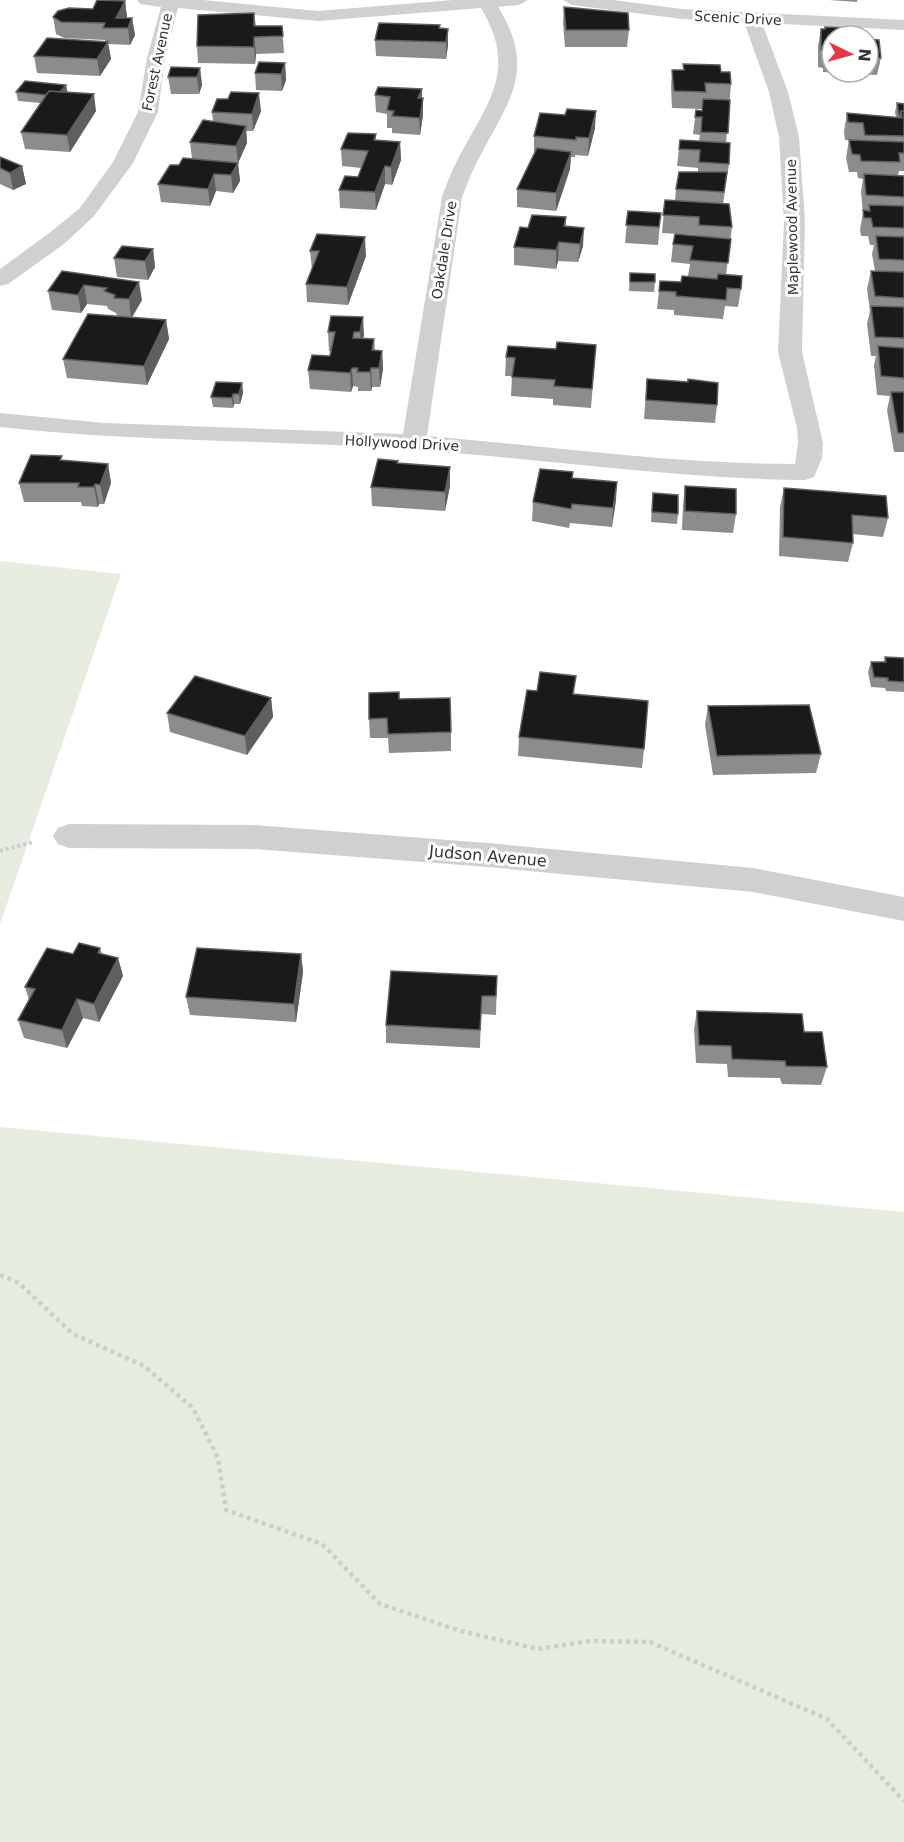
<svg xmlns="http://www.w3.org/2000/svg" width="904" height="1842" viewBox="0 0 904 1842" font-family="'DejaVu Sans',sans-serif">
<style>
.green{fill:#e6ecdf}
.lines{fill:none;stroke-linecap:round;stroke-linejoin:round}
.path-far1{stroke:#cdcdcd;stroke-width:4;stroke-dasharray:3 3;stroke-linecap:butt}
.path{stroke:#cdcdcd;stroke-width:4.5;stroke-dasharray:4 4;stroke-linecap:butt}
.street{fill:#d0d0d0;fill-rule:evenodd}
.wall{fill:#8c8c8c}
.shaded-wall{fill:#5f5f5f}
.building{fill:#1a1a1a;stroke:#5f5f5f;stroke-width:1.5}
.labels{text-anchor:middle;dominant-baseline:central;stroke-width:6;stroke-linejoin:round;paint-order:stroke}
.far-street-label{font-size:14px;fill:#333;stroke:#fff}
.street-label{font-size:16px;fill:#333;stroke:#fff}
</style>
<rect width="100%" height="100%" fill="#fff"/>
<path class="green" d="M0,561L121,574L0,924Z
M0,1127L904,1212V1842H0Z"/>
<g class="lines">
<path class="path-far1" d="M0,851L33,842"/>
<path class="path" d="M0,1275L19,1283L73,1334L144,1366L193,1408L218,1458L226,1510L322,1544L380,1604L461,1631L538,1649L590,1641L650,1642L827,1719L904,1801"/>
<path class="street" d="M137,0H203L318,11L453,0H528L519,5L498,7C539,72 506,104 477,162C471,173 467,185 462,197L427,436C550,446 672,464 795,464L798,443L797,428L778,352L784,222L779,137L769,92L744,22L682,19L572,5L563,0H613L682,9L904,20V30L762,23L788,92L799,137L805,222L802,352L823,443L822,458L814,477L805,480C674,479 546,459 416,450C278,439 139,443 0,427V413L104,423L403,434L442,197C446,186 450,174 456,163C485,105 520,73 481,8L318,21L178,8L165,58L158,112L133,163L94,216L64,244L8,284L0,286V269L48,234L80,208L113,162L138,112L147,58L161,7L140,4Z
M69,824L253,825L488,843L753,868L904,897V921L753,892L488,867L253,849L69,848L58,844L53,836L58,828Z"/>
</g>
<path class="wall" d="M829,0H857V2Z
M125,1L127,18H132L135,35L130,45L108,44L111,59L100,76L37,73L34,56L105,42V40L64,38L56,34L53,17L93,9Z
M564,7L629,30L627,47H565L563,23Z
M254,13L256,26H282L284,53L256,54L255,64L198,63L197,46Z
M825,27L832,36V72H868V39L881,58L877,75L823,72V68L818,67V46L821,29H824Z
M440,28L448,29V45L446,59L376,56L375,40Z
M285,63L286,80L282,91L256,90L255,73Z
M683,64L721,72L731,84L726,143L729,164L723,204L732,227L726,275L741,289L738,307L725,306L723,319L674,315V310L657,309L660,281L681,282L688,276L690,264L671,262L673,244L697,236V235L662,233L665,200L675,201L676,189L698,172V168L677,166L680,140L699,141L700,135L693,134L696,110L702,111V109L672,108L671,87L672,70H683Z
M200,68L202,85L199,94H171L168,77Z
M66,85L67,92L96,111L70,152L25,149L21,132L41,103L18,101L16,92Z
M375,95L423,98V115L420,135L392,133V128H387V114L376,112Z
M897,103L904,104V171H899L898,176H904V452H894L887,410L890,396L877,395L874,365L876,356H871L867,324L870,311L867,289L871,271H875L872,254L874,245H870L868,236H861L860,229L863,213L861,192L863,179L858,178L857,172H849L846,158L849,140H845L844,131L847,113L896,117L895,112Z
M261,111L253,131H246L247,143L238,163L240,181L233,193L216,191L210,206L161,202L158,184L179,165L192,159L190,142L213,121L212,112Z
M595,128L588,156L575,155V157H571L570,169L556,211L517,207V189L534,154V136Z
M376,134V140L400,142L401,160L392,185L385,184L376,210L340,208L339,190L358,177L361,168L342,166L341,149Z
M0,157L22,166L26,184L13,190L0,184Z
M628,211L661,213L658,245L625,243Z
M566,217V226L583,246L578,262L558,261L556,269L514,265V247L528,228Z
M153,249L155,267L148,280L117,277L114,258Z
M310,251L366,256L348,305L307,302L306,284L312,269Z
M62,271L142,300L132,318L166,320L169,339L147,385L67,378L63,359L117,316L116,313L108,309L107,306L87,304L81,313L52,310L48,291Z
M630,273L655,282L654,292L629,291Z
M363,317V339H374L375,351H382L383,369L380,387H372L371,391H358V387L353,386L351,392L310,389L308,370L330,356L331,351H329L328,332Z
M596,345L591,408L553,405V399L511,396L512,376H505L506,357L556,349Z
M647,379L687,382L717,405L715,423L644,419Z
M242,383L243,393L240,404H234L233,408L213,407L211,397Z
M63,460L108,464L111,483L104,504H99L98,507L82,506L81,502H24L19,483Z
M398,463L450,467V486L445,511L372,506L371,487Z
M573,472L572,478L617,482L612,527L570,523L569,528L532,521L533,502Z
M685,486L736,514L733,533L682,530L683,505Z
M784,488L888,518L883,537L852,534L853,543L848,562L779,556L780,507Z
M653,493L678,514L677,524L651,522Z
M885,657L904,658V692L886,691L885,688L871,687L868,672L871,662H884Z
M399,692L400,699L451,732V751L389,753L388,738H370L369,719Z
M574,695L644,749L642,768L518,756L519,737Z
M271,698L273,717L247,755L170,732L167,713Z
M708,706L821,754L816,773L713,775L705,725Z
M100,948L102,954L118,958L123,976L99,1022L83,1018L67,1048L24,1038L18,1020L29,1000L25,987L73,954Z
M301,954L303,972L296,1022L190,1015L186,997Z
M497,976L496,1015L481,1014L480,1048L386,1043V1025Z
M697,1011L804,1032L827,1067L821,1085L782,1084L780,1078L728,1077L727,1064L696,1063L694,1029Z"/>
<path class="shaded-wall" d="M125,1L127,17L122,28L116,18Z
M132,18L135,35L130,45L128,28Z
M448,29V45L446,59V42Z
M254,37L256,54L255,64L254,47Z
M108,42L111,59L100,76L97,59Z
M285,63L286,80L282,91L281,74Z
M200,68L202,85L199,94L197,77Z
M66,85L68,94L57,96Z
M422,89V106L423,98V115L420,135L418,98Z
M259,93L261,111L253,131L252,114Z
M94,94L96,111L70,152L67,135Z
M596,111L595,128L588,156L589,138Z
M246,126L247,143L238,163L236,146Z
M400,142L401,160L392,185L391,167Z
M571,152L570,169L556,211V193Z
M238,163L240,181L233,193L231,175Z
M22,166L26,184L13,190L10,173Z
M385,166V184L376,210L375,192Z
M214,174L216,191L210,206L208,189Z
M584,228L583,246L578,262L580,244Z
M365,237L366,256L348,305L347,287Z
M559,242L558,261L556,269V250Z
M153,249L155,267L148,280L145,261Z
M139,282L142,300L131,318L129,299Z
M84,285L87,304L81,313L78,295Z
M363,317L364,335L361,351L360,332Z
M166,320L169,339L147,385L144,366Z
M382,351L383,369L380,387L379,368Z
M352,368L353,386L351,392L350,373Z
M371,368L372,387L371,391L370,372Z
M242,383L243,393L240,404L239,394Z
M233,394L234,404L233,408L232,398Z
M108,464L111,483L104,504L100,485Z
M450,467V486L445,511V492Z
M617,482L616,501L612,527L613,508Z
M95,484L99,504L98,507L94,487Z
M271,698L273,717L247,755L245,736Z
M301,954L303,972L296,1022L294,1004Z
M118,958L123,976L99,1022L94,1004Z
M77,999L83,1018L67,1048L62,1030Z"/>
<path class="building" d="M97,0L125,1L116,18H132L128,28H103L105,23L61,22L53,17L58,11L69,8L93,9Z
M564,7L628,13L629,30H566Z
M254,13V26H282L283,36L254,37V47L197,46L198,15Z
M379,23L440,25L439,28L448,29L446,42L375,40Z
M825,27L853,28V31L858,32V36H832V55H826L825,51L821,50V29H825Z
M47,38L108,42L97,59L34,56Z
M868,39L879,40L881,58L868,57Z
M259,62L285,63L281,74L255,73Z
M683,64L720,65L721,72H730L731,84L705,83L706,92L674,91L672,70H684Z
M171,67L200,68L197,77H168Z
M25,81L66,85L60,92L49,91L46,95L16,92Z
M378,87L422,89L418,98H423L420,118L392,116L394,111L387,110L390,97L375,95Z
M49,91L94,94L67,135L21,132Z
M231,92L259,93L252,114L212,112L217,99H228Z
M703,99L730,100L728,133L701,132L702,117H695L696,110L702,111Z
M897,103L904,104V111H901L900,116H899Z
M567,109L596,111L589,138L576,137V140L534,136L540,113L565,115Z
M901,111H904V136L865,135L863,123L848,122L847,113L902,118Z
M203,120L246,126L236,146L190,142Z
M348,133L376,134L374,140L400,142L391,167L385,166L375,192L339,190L345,176L358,177L368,151L341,149Z
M680,140L730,143L729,164L699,162L700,150L679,149Z
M849,140L904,142V153H899L900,162L861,161L860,155L852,154Z
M537,148L571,152L556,193L517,189Z
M0,157L22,166L10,173L0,168Z
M183,158L238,163L231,175L214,174L208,189L158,184L170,165H179Z
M679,172H727L724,192L676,189Z
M864,174L904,176V197L866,195Z
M665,200L729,204L732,227L699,225V217L663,215Z
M869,205L904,206V228L873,227L871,218H864L863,210L870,211Z
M628,211L661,213L659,227L626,225Z
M532,215L566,217L564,226L584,228L580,244L559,242L556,250L514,247L520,227L528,228Z
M317,234L365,237L347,287L306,284L319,251H310Z
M675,234L731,239L728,263L690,260L693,246L673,244Z
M876,236L904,237V260L879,259Z
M122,246L153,249L145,261L114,258Z
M62,271L139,282L129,299L114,298L115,295L104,291L107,288L84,285L78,295L48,291Z
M871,271L904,272V298L875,296Z
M630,273L655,274V282H630Z
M718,274L742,276L741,289L727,288L726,300L676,296V292L659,291L660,281L681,282L682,276L717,279Z
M871,306L904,307V338L875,337Z
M88,314L166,320L144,366L63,359Z
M331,316L363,317L360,332H354L353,338L374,339L372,350L382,351L379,368H371L370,372H357L358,368H352L350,373L308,370L312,355L330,356L335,332H328Z
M557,342L596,345L592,389L554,386L555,380L512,377L515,358L506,357L508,346L556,349Z
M878,346L904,348V378L881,376Z
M647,379L688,382V379L718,383L717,405L646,400Z
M216,382L242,383L239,394H233L232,398L211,397Z
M891,392H904V433H898Z
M31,455L62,456L60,460L108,464L100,485L95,484L94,487H78L79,483H19Z
M378,459L398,461L397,463L450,467L445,492L371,487Z
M540,469L573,472L572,478L617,482L613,508L572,504L571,509L533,502Z
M685,486L736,489V514L685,511Z
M784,488L886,496L888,518L852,515L853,543L783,537Z
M653,493L678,495V514L652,512Z
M885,657L904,658V682L888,681V678L874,677L871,662H886Z
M540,672L576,676L573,694L648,701L644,749L519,737L527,690L537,691Z
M195,676L271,698L245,736L167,713Z
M399,692V699L450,698L451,732L388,734L387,718L369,719V693Z
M809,705L821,754L717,756L708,706Z
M79,943L100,948L98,953L118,958L94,1004L77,999L62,1030L18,1020L35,989L25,987L47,948L73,954Z
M197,948L301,954L294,1004L186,997Z
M391,971L497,976L496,996H482L480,1030L386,1025Z
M697,1011L802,1014L804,1032H822L827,1067L786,1066L785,1061L732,1059L731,1046L699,1045Z"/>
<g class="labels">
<g class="far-street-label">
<text transform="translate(738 18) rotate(3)">Scenic Drive</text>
<text transform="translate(157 62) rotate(-78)">Forest Avenue</text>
<text transform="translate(792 227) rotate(-91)">Maplewood Avenue</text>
<text transform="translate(444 250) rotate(-81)">Oakdale Drive</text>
<text transform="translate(402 443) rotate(3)">Hollywood Drive</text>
</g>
<g class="street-label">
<text transform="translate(488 856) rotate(5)">Judson Avenue</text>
</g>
</g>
<g transform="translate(850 54) rotate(95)"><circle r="28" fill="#ffffff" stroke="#adadad" stroke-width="1.5"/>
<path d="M0-4.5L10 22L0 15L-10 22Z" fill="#e63946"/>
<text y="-9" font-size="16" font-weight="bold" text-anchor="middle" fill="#333333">N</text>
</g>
</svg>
